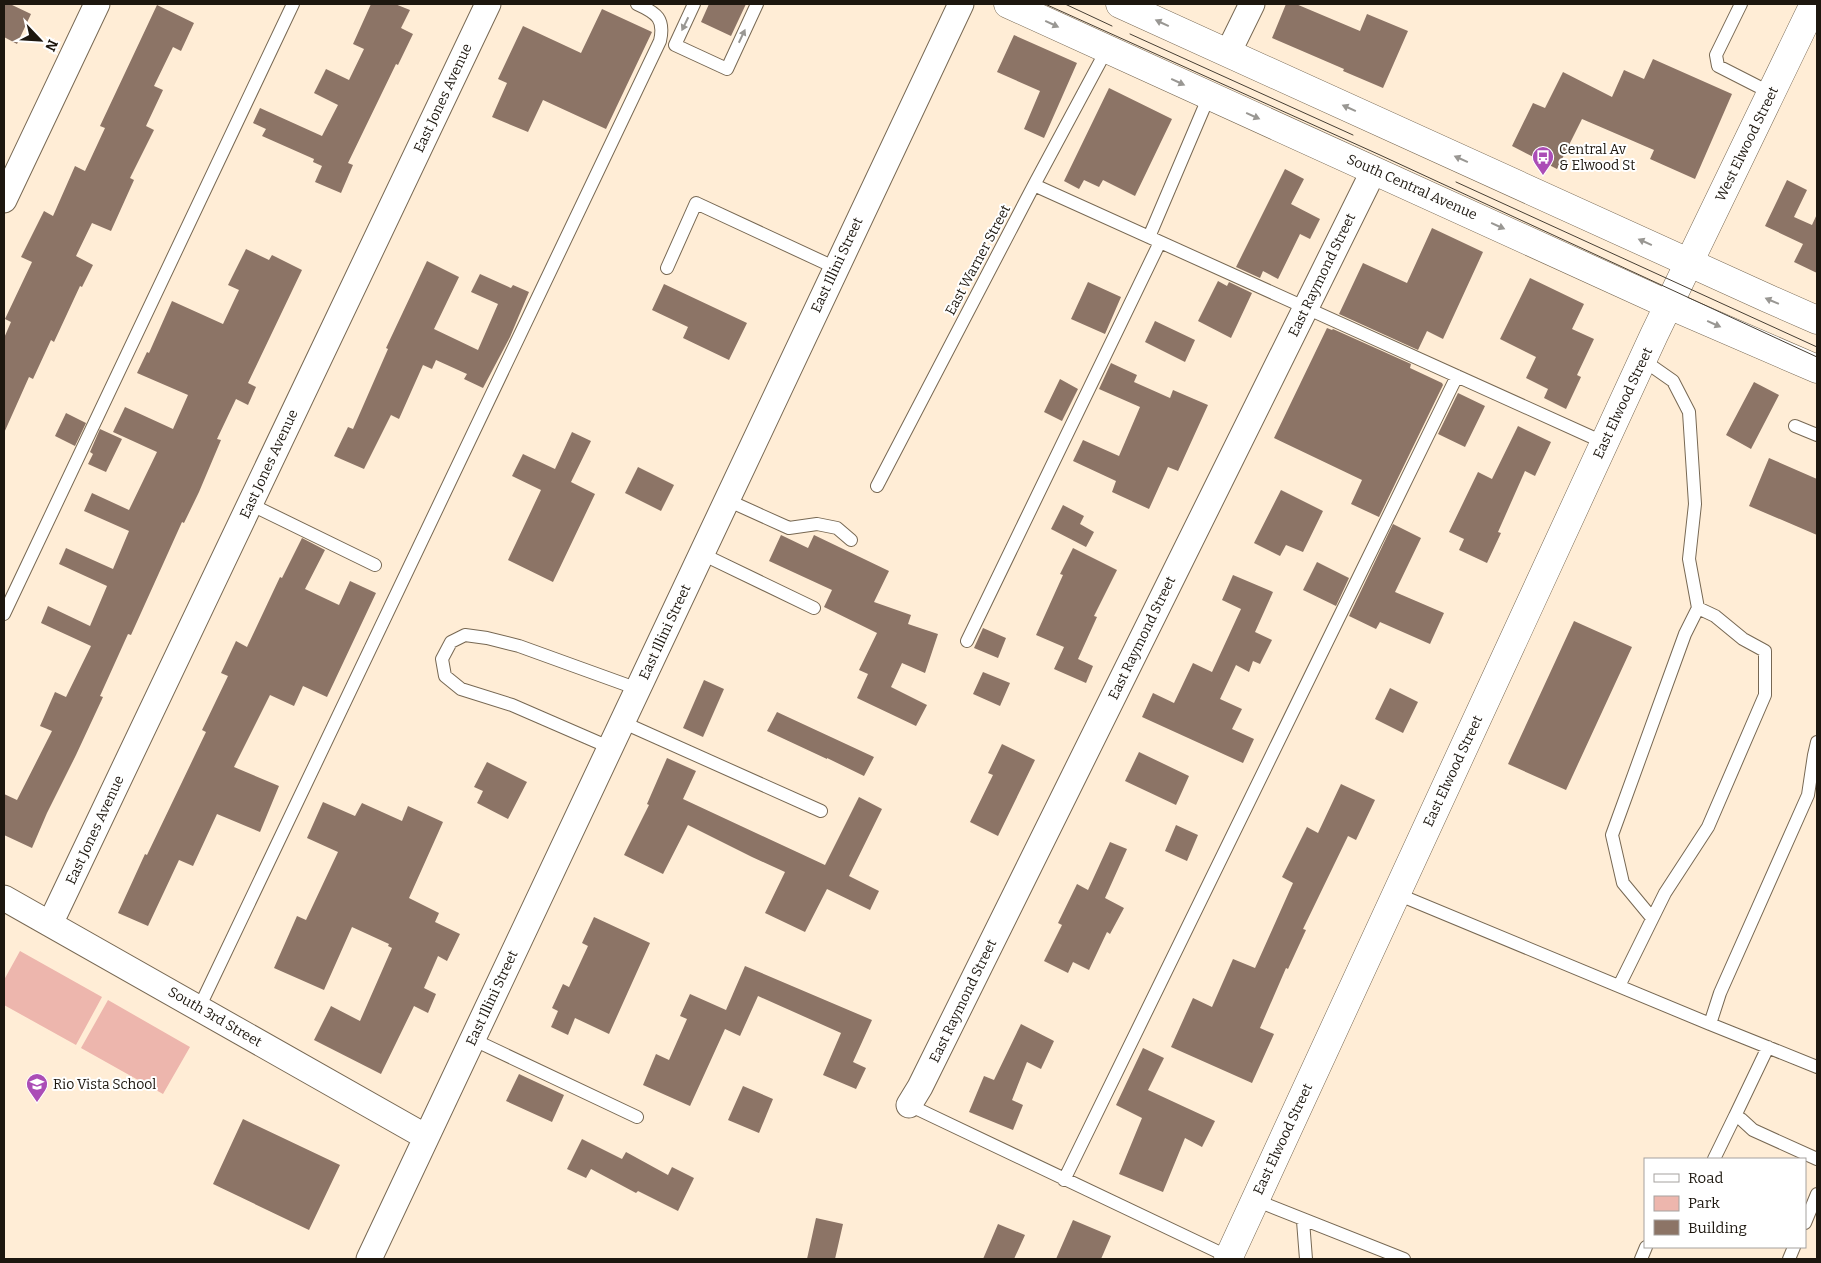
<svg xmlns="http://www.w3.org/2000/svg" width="1821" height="1263" viewBox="0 0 1821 1263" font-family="Bitter,serif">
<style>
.green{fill:#edb6ad}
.building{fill:#8c7466}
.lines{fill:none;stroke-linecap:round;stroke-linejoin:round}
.lane-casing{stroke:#776853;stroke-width:14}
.street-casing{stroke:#776853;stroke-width:27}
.secondary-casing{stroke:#776853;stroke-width:29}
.lane{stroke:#fff;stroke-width:12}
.street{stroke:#fff;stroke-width:25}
.secondary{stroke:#fff;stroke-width:28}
.tram{stroke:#463e33;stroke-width:1}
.oneway{fill:#999793}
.labels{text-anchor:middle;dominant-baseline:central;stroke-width:4;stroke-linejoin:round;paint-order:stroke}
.street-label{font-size:14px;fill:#1d170f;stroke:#fff}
.poi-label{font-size:14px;fill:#1d170f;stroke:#fff;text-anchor:start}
</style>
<rect width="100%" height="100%" fill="#ffedd6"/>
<path class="green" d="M20,951L102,997L76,1045L4,1005V980Z
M108,1000L190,1047L163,1094L81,1048Z"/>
<path class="building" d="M4,4H10L31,14L17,44L4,37Z
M371,4H395L410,10L401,28L413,34L398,65L396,64L348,163L353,165L341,193L315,182L322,166L313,162L314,159L262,136L266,129L253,123L260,108L322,136L338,105L314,93L326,69L349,80L364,49L353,44Z
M709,4H746L731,36L701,22Z
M1286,4H1296L1360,31L1367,14L1408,31L1383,88L1343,71L1344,69L1272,38Z
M157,5L194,23L181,51L173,47L154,86L163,90L146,126L154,130L130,178L134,180L111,231L92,223L76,256L93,265L82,287L80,286L54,342L51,340L33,379L29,377L4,433V338L11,322L5,319L32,262L21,257L44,211L53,216L75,166L85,171L105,128L100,126Z
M602,9L652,32L606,129L543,100L528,132L492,117L507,83L498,79L523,26L581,53Z
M1014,35L1077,63L1044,138L1024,129L1040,91L997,72Z
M1653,59L1732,94L1695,179L1650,159L1654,150L1582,119L1557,169L1512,146L1533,103L1545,108L1563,72L1612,97L1624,70L1644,79Z
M1109,88L1172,119L1135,196L1103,180L1099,187L1084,180L1079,189L1064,181Z
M1285,169L1304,179L1291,204L1320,219L1310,239L1300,234L1278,279L1263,271L1260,278L1236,267Z
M1787,180L1807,190L1794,217L1812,225L1817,214V273L1794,262L1803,244L1765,226Z
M1432,228L1483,252L1443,339L1427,331L1418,350L1339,314L1363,263L1407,283Z
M246,249L269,260L272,255L302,270L248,383L256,387L248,405L236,399L217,439L221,440L199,492L184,523L182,522L131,635L128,634L100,696L103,697L76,755L47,813L32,848L4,835V794L17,800L52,731L40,726L55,692L66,697L91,646L41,623L48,606L90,626L107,586L59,564L66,548L113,569L129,531L84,511L92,493L129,510L157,452L113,432L125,407L173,429L188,395L137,373L147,352L149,353L172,301L223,324L239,290L228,285Z
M427,261L459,277L434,329L478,350L498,304L471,292L480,274L511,288L513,285L529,292L510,337L483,388L464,379L467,374L436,360L432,369L423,365L399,419L391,415L364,469L334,456L348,427L353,429L388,349L386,348Z
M1530,278L1584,304L1572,329L1594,339L1577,375L1581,377L1566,409L1544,398L1548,389L1526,378L1536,357L1500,339Z
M1218,281L1227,286L1229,282L1252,293L1231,338L1198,321Z
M1088,282L1121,297L1105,334L1071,319Z
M664,284L747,323L729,360L683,338L688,327L652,310Z
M1155,321L1195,340L1185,362L1145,342Z
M1327,328L1332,330L1333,329L1411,364L1410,368L1442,383L1443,385L1379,517L1351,504L1362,480L1274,438Z
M1111,363L1137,375L1134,382L1170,398L1173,390L1208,405L1178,471L1168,467L1149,509L1112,492L1116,481L1073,461L1083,440L1119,456L1140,407L1099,389Z
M1060,379L1078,389L1062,421L1044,412Z
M1754,382L1779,395L1751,449L1726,435Z
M1458,393L1485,406L1465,447L1438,434Z
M66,413L86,423L75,446L55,436Z
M1518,426L1551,442L1535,476L1525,471L1498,532L1501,533L1487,563L1459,550L1464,539L1449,532L1478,472L1492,479Z
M100,429L122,439L106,472L88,464L93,454L90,452Z
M572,432L591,441L571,482L595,494L553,582L508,560L541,490L512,476L523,454L555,469Z
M1769,458L1817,479V535L1749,506Z
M638,467L674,485L661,511L625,493Z
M1281,490L1323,511L1303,552L1286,545L1280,556L1254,543Z
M1063,505L1084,516L1080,524L1094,532L1086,547L1051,529Z
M1393,524L1421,538L1395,592L1444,613L1430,644L1380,622L1376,629L1349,616Z
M781,535L808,548L814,535L889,571L874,602L911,615L908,624L938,634L925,673L902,663L891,687L927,705L916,726L857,698L868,674L859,670L877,633L824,607L832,590L769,561Z
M302,538L325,550L305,589L339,605L350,581L376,593L327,697L303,686L294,706L270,695L234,767L279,786L260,832L217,814L193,866L179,860L148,926L118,913L145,854L147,855L206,732L202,730L228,676L221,673L236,641L247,647L280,577L282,578Z
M1073,548L1117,570L1094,616L1097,617L1078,659L1093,666L1086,683L1054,669L1064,647L1036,635L1063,575L1060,574Z
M1317,562L1349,578L1336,606L1303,590Z
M1233,575L1273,592L1255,632L1272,640L1260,664L1253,661L1249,672L1236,665L1220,699L1242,709L1232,729L1254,739L1243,763L1142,717L1153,693L1174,703L1193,663L1212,672L1241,609L1222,600Z
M1574,621L1632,647L1566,790L1508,764Z
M983,628L1006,638L998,658L974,648Z
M983,672L1010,683L1000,706L973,694Z
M704,680L724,689L703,737L683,728Z
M1390,688L1418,702L1403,733L1375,719Z
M777,712L874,757L864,776L827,758V759L767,731Z
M1002,744L1035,760L998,836L970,822L993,775L988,773Z
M1139,752L1189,776L1176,805L1125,781Z
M667,758L696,771L683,799L825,865L859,797L882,809L849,876L879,891L870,910L827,889L805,932L765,913L785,872L752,857L688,825L663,874L624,855L649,805L647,804Z
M487,762L527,782L508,819L477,803L483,791L474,787Z
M1341,784L1375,800L1356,840L1348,836L1303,929L1306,930L1288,969L1286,968L1260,1028L1274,1034L1252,1083L1171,1047L1193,998L1212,1007L1233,959L1255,968L1293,883L1282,877L1307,827L1318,833Z
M323,802L355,816L362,803L402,821L408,806L443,822L409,898L439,913L435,922L460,934L447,961L438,956L424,988L436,994L428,1013L414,1006L381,1074L314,1040L331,1006L360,1021L392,948L388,946L389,944L352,927L324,990L274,968L297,916L306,920L338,852L307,838Z
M1176,825L1198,835L1187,861L1165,851Z
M1110,842L1127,849L1105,898L1124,908L1110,934L1107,932L1089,970L1073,962L1068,973L1044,961L1062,925L1058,923L1077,884L1088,890Z
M594,917L650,943L609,1034L575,1018L568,1035L551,1027L558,1011L552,1008L563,984L569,987L588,946L582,943Z
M745,966L872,1020L853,1062L866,1068L856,1089L823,1075L841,1033L758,996L740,1036L725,1029L690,1106L643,1085L656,1054L669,1060L687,1019L680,1016L690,994L726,1010Z
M1021,1024L1054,1041L1041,1069L1027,1062L1012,1100L1023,1105L1013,1130L969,1112L984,1076L994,1080Z
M1143,1048L1164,1058L1148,1090L1215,1121L1202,1147L1185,1138L1163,1192L1119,1174L1142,1118L1116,1105Z
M519,1074L564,1095L552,1122L506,1101Z
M743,1086L773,1099L759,1133L728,1120Z
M243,1119L340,1165L309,1230L213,1184Z
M582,1139L622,1159L626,1152L668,1175L672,1167L694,1178L678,1211L638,1191L636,1193L591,1169L586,1178L567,1169Z
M816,1218L843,1224L835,1259H807Z
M1073,1220L1111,1236L1101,1259H1056Z
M998,1224L1025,1235L1014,1259H983Z"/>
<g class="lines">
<g class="lane-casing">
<path id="lane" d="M694,4L675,45L727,69L757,4
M1741,4L1716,55L1718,66L1771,93
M1034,185L1605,443
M1149,237L1209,96
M667,268L696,203L836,268
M1643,360L1673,381L1689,412L1695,504L1689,559L1698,608
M1795,426L1817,435
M877,486L1034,185L1107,49
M727,500L789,528L817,524L837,528L851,540
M250,504L375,565
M702,554L814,608
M4,614L293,4
M967,641L1160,242
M622,722L821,811
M1817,742L1814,755L1808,795L1720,993L1710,1024L1817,1067
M611,748L512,705L461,689L445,676L442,659L451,642L465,635L487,638L519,646L638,689
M1397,894L1710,1024
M1619,986L1665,893L1708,827L1765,695V651L1743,639L1715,616L1698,608L1685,634L1612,835L1623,883L1652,918
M199,1008L660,41C665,19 657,13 637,4
M472,1039L637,1117
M1768,1047L1735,1116L1741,1119L1753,1130L1817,1159
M909,1105L1229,1257
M1714,1159L1735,1116
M1064,1180L1457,376
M1255,1200L1404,1259
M1303,1221L1306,1259
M1805,1223L1817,1194
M1641,1259L1646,1247
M1789,1259L1794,1247"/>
</g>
<g class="street-casing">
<path id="street" d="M1228,53L1252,4
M4,200L97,4
M4,898L426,1137
M50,924L488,4
M909,1105L920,1087L1374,170
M369,1259L961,4"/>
</g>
<g class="secondary-casing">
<path id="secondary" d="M1008,4L1669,305L1817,369
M1120,4L1767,298L1817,320
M1228,1259L1654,335L1814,4"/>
</g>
<use href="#lane" class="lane"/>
<use href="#street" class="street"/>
<use href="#secondary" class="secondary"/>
<path class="tram" d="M1045,4L1380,155L1817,357
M1065,4L1112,26
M1130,34L1353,135
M1456,182L1817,347"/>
</g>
<defs><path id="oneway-solid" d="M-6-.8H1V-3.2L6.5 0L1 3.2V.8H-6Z" transform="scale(1.25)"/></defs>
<g class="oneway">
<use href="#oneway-solid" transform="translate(1162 23) rotate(-155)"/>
<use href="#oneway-solid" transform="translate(685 24) rotate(116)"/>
<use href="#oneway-solid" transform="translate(1052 24) rotate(25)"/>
<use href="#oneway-solid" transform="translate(742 36) rotate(-65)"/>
<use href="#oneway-solid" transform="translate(1178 82) rotate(25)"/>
<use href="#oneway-solid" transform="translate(1349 108) rotate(-156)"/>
<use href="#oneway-solid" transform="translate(1253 116) rotate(24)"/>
<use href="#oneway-solid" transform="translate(1461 159) rotate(-156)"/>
<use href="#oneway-solid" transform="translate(1498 226) rotate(24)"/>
<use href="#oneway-solid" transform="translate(1645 242) rotate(-156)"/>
<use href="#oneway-solid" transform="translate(1772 301) rotate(-157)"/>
<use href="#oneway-solid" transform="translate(1714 324) rotate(24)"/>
</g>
<defs>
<g id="bus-pin" transform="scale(1.125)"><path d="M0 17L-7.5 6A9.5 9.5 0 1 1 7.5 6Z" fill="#ab4db6" stroke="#fff"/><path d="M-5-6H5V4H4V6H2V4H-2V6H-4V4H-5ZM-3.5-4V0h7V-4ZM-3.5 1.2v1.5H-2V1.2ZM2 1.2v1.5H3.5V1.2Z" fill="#fff"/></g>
<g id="school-pin" transform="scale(1.125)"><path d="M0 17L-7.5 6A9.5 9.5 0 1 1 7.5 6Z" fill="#ab4db6" stroke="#fff"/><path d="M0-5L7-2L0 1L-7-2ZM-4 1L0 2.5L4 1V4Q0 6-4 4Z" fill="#fff"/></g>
</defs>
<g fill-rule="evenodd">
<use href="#bus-pin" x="1543" y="157"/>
<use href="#school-pin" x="37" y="1084"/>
</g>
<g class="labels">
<g class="street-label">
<text transform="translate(443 98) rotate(-65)">East Jones Avenue</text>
<text transform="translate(1747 144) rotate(-64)">West Elwood Street</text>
<text transform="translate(1412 187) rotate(24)">South Central Avenue</text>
<text transform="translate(978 260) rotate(-62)">East Warner Street</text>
<text transform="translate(837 265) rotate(-65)">East Illini Street</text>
<text transform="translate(1322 275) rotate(-64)">East Raymond Street</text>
<text transform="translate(1623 403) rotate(-65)">East Elwood Street</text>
<text transform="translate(269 464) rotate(-65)">East Jones Avenue</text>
<text transform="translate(665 632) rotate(-65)">East Illini Street</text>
<text transform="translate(1142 638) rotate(-64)">East Raymond Street</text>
<text transform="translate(1453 771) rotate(-65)">East Elwood Street</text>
<text transform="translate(95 830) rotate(-65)">East Jones Avenue</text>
<text transform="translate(492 998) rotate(-65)">East Illini Street</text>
<text transform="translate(963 1001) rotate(-64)">East Raymond Street</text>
<text transform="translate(215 1017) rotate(30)">South 3rd Street</text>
<text transform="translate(1283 1139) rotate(-65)">East Elwood Street</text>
</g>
<g class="poi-label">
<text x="1559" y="149">Central Av<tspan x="1559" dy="16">&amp; Elwood St</tspan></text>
<text x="53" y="1084">Rio Vista School</text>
</g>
</g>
<rect width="1821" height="1263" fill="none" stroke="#1d170f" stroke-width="10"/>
<rect x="1644" y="1158" width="162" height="90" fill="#ffffff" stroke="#a5a29f"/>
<rect x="1654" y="1174" width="25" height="8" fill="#ffffff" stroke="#a5a29f"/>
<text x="1688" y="1183" font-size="15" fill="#1d170f">Road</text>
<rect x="1654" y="1196" width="25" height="15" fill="#edb6ad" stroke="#a5a29f"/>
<text x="1688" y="1208" font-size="15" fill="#1d170f">Park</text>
<rect x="1654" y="1220" width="25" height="15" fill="#8c7466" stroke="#a5a29f"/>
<text x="1688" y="1233" font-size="15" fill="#1d170f">Building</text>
<g transform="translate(40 40) rotate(115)" stroke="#ffffff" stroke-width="4" paint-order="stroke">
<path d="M0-4L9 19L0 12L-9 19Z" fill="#1d170f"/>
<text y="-8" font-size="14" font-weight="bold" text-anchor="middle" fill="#1d170f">N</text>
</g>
</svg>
